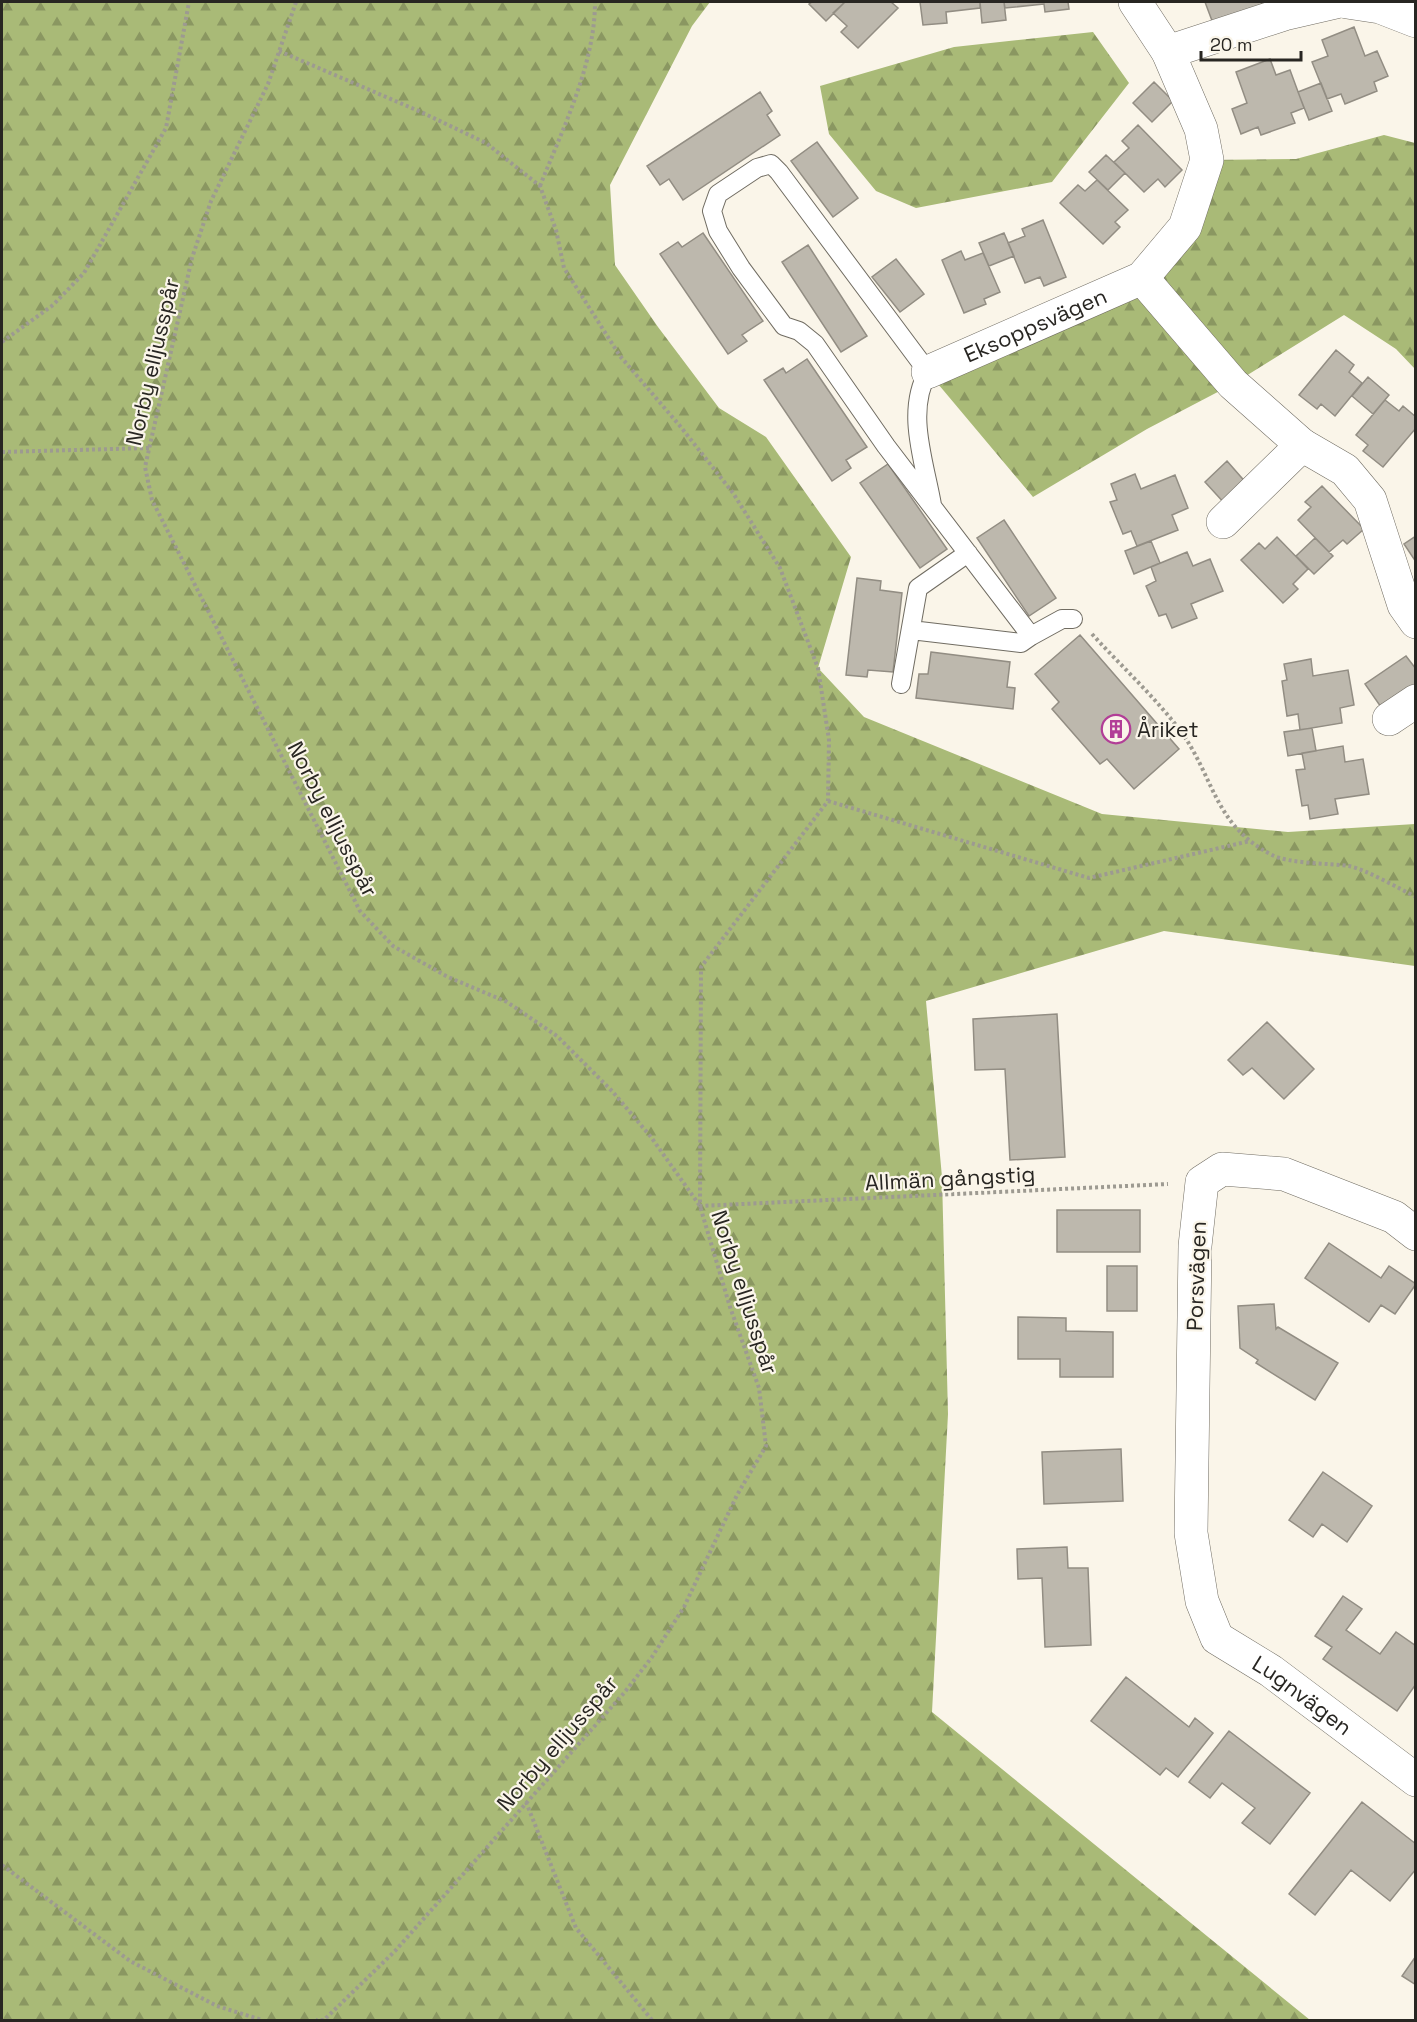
<svg xmlns="http://www.w3.org/2000/svg" width="1417" height="2022" viewBox="0 0 1417 2022" font-family="'Space Grotesk',sans-serif">
<style>
.forest{fill:url(#forest-firs)}
.building{fill:#bdb8ad;stroke:#928d83;stroke-width:1.5}
.lines{fill:none;stroke-linecap:round;stroke-linejoin:round}
.service-casing{stroke:#706c62;stroke-width:20}
.minor-casing{stroke:#706c62;stroke-width:34}
.path{stroke:#9d9a91;stroke-width:4;stroke-dasharray:3 3;stroke-linecap:butt}
.service{stroke:#fff;stroke-width:18}
.minor{stroke:#fff;stroke-width:33}
.labels{text-anchor:middle;dominant-baseline:central;stroke-width:4.5;stroke-linejoin:round;paint-order:stroke}
.street-label{font-size:22px;fill:#282622;stroke:#faf5e9}
.poi-label{font-size:22px;fill:#282622;stroke:#faf5e9;text-anchor:start}
</style>
<defs>
<pattern id="forest-firs" width="22" height="20" patternUnits="userSpaceOnUse" patternTransform="scale(1.5)"><rect width="22" height="20" fill="#a9ba77"/><path d="M5 1l3.5 6h-7zM16 11l3.5 6h-7z" fill="#8a9761"/></pattern>
</defs>
<rect width="100%" height="100%" fill="#faf5e9"/>
<path class="forest" d="M2,2H710L692,26L610,185L615,265L658,327L719,408L766,437L851,557L818,668L864,717L1102,814L1288,832L1415,824V966L1164,931L926,1001L942,1177L948,1414L932,1712L1310,2020H2Z
M1093,32L1129,83L1052,182L916,208L876,191L829,134L820,86L954,47Z
M1384,135L1415,143V369L1396,349L1344,315L1233,384L1147,429L1033,497L928,372L1142,278L1207,160L1296,159Z"/>
<path class="building" d="M812,2H842L844,3L826,21L809,4Z
M845,2H891L898,8L858,48L841,32L847,26L833,13Z
M920,2H980V8L946,12L947,23L923,25Z
M980,2H1004L1006,20L982,23Z
M1004,2H1068L1069,9L1045,12L1044,4L1005,8Z
M1205,2H1261L1263,8L1214,26Z
M1354,27L1365,56L1377,51L1388,76L1374,82L1377,91L1345,104L1341,94L1327,99L1312,62L1328,56L1322,40Z
M1270,59L1276,75L1290,70L1304,108L1291,113L1295,123L1261,135L1258,127L1241,134L1232,109L1247,103L1236,72Z
M1154,82L1173,101L1152,122L1133,103Z
M1321,83L1332,111L1309,120L1298,92Z
M760,92L772,111L767,115L780,135L683,200L669,179L660,185L647,166Z
M1138,125L1182,170L1165,187L1158,179L1144,192L1114,162L1129,148L1122,141Z
M817,142L858,198L833,217L791,161Z
M1106,155L1125,173L1108,190L1089,172Z
M1097,180L1128,210L1115,222L1120,227L1103,244L1060,203L1078,185L1085,191Z
M1043,220L1066,277L1044,286L1040,277L1025,283L1008,243L1025,236L1022,229Z
M703,233L763,321L742,335L747,341L728,354L660,254L678,242L682,247Z
M1004,233L1014,256L989,266L979,243Z
M808,245L867,336L841,352L782,262Z
M961,251L965,260L983,253L1000,292L984,299L986,304L964,313L942,260Z
M896,259L924,294L900,312L872,277Z
M1336,350L1354,365L1349,372L1362,383L1335,416L1321,404L1317,409L1299,395Z
M807,359L867,447L846,460L851,468L832,481L764,380L783,368L786,373Z
M1368,377L1389,395L1373,414L1352,396Z
M1385,400L1399,411L1403,406L1416,417V428L1383,467L1363,451L1368,445L1356,435Z
M1227,461L1248,485L1226,505L1205,482Z
M888,464L947,549L920,568L860,483Z
M1135,474L1141,489L1175,475L1188,508L1172,515L1178,530L1137,546L1131,531L1123,534L1110,502L1117,500L1111,484Z
M1322,486L1364,529L1347,544L1343,540L1329,552L1298,520L1311,507L1305,502Z
M1004,520L1056,598L1029,616L977,538Z
M1416,536V562L1404,544Z
M1277,537L1308,569L1293,584L1298,589L1283,603L1241,560L1259,543L1265,549Z
M1315,538L1333,556L1314,574L1296,556Z
M1151,541L1160,563L1134,574L1125,551Z
M1187,552L1193,566L1210,559L1223,591L1191,604L1197,618L1172,628L1166,614L1159,616L1146,586L1156,581L1151,567Z
M857,578L881,581L880,590L902,593L893,672L868,670L867,677L846,675Z
M1080,635L1179,749L1134,789L1107,759L1100,764L1052,709L1059,702L1035,674Z
M931,652L1010,662L1007,687L1015,688L1013,709L916,698L919,674H928Z
M1406,656L1416,669V687L1383,710L1365,684Z
M1311,659L1313,676L1348,670L1354,705L1340,708L1342,723L1300,730L1298,714L1287,716L1282,681L1287,680L1284,664Z
M1312,728L1316,751L1288,756L1284,732Z
M1343,746L1345,762L1363,759L1369,794L1335,799L1338,814L1310,819L1308,805L1302,806L1296,770L1305,769L1302,753Z
M1057,1014L1065,1157L1010,1160L1005,1069L975,1070L973,1019Z
M1267,1022L1314,1069L1284,1099L1252,1068L1243,1075L1228,1060Z
M1057,1210H1140V1252H1057Z
M1329,1243L1381,1278L1389,1266L1416,1284L1395,1314L1381,1305L1369,1322L1305,1278Z
M1107,1266H1137V1311H1107Z
M1274,1304L1276,1329L1278,1327L1338,1363L1315,1400L1256,1363L1258,1360L1240,1348L1238,1306Z
M1018,1317L1066,1318V1331L1113,1332V1377H1060V1359H1018Z
M1121,1449L1123,1501L1044,1504L1042,1452Z
M1323,1472L1372,1506L1347,1542L1322,1524L1313,1537L1289,1520Z
M1067,1547L1068,1568H1088L1091,1645L1045,1647L1042,1578L1018,1579L1017,1549Z
M1343,1596L1362,1609L1346,1630L1380,1654L1396,1632L1416,1646V1684L1397,1711L1323,1659L1332,1647L1315,1636Z
M1126,1677L1189,1727L1195,1718L1213,1733L1178,1777L1166,1768L1160,1775L1091,1721Z
M1229,1731L1310,1793L1270,1844L1242,1823L1255,1808L1222,1783L1210,1798L1189,1782Z
M1362,1802L1416,1844V1869L1390,1901L1351,1870L1315,1915L1289,1894Z
M1416,1956V1985L1402,1976Z"/>
<g class="lines">
<g class="service-casing">
<path id="service" d="M932,505C925,463 905,412 928,372L779,172L771,164L757,168L718,194L712,211L718,231L741,268L784,326L799,331L815,344L886,446L1031,636L1062,619H1073
M911,630L1021,643L1031,636
M901,684L918,588L968,553"/>
</g>
<g class="minor-casing">
<g id="minor">
<path d="M1347,2L1380,7L1416,21"/>
<path d="M1168,52L1284,14L1336,2"/>
<path d="M1142,278L1233,384L1302,445L1223,522"/>
<path id="s1" d="M928,372L1142,278L1185,227L1207,160L1201,129L1168,52L1135,2"/>
<path d="M1302,445L1345,470L1370,500L1404,605L1416,622"/>
<path d="M1389,719L1416,701"/>
<path id="s2" d="M1416,1234L1394,1217L1284,1174L1222,1169L1202,1182L1195,1246L1191,1533L1202,1601L1217,1638L1271,1671L1416,1780"/>
</g>
</g>
<path class="path" d="M296,2L268,84L211,201L192,258L145,467L152,500L360,911L393,946L448,977L507,1002L557,1036L612,1091L651,1137L700,1206L730,1307L759,1388L766,1446L737,1495L684,1607L652,1657L624,1693L395,1951L324,2020H316
M279,51L421,112L486,143L540,186L556,230L564,268L620,356L680,426L733,493L780,568L818,668L829,740L828,801L701,967L700,1206L1168,1184
M540,186C563,128 595,64 595,2
M2,342L53,305L84,273L166,128L189,2
M2,452L149,448
M1092,634C1121,666 1153,695 1179,729C1214,775 1213,825 1272,855C1290,864 1328,863 1349,866C1365,869 1400,889 1416,897
M828,801L1089,878L1250,841
M526,1802L576,1928L652,2020
M2,1865L130,1961L217,2006L262,2020"/>
<use href="#service" class="service"/>
<use href="#minor" class="minor"/>
</g>
<defs>
<g id="building-ring" transform="scale(1.5)"><circle r="9.5" fill="#faf5e9" stroke="#b23e97" stroke-width="1.5"/><path d="M-4-6H4V6H1V3H-1V6H-4ZM-2.5-4.3h1.7v1.8h-1.7ZM.8-4.3h1.7v1.8H.8ZM-2.5-1h1.7V.8h-1.7ZM.8-1h1.7V.8H.8Z" fill="#b23e97"/></g>
</defs>
<g fill-rule="evenodd">
<use href="#building-ring" x="1116" y="729"/>
</g>
<g class="labels">
<g class="street-label">
<text stroke="none"><textPath href="#s1" startOffset="117">Eksoppsvägen</textPath></text>
<text transform="translate(152 362) rotate(-77)">Norby elljusspår</text>
<text transform="translate(333 819) rotate(63)">Norby elljusspår</text>
<text transform="translate(950 1178) rotate(-3)">Allmän gångstig</text>
<text transform="translate(1196 1276) rotate(-88)">Porsvägen</text>
<text transform="translate(745 1292) rotate(72)">Norby elljusspår</text>
<text stroke="none"><textPath href="#s2" startOffset="795">Lugnvägen</textPath></text>
<text transform="translate(557 1743) rotate(-49)">Norby elljusspår</text>
</g>
<g class="poi-label">
<text x="1137" y="729">Åriket</text>
</g>
</g>
<rect width="1417" height="2022" fill="none" stroke="#282622" stroke-width="6"/>
<path d="M1201 51v9h100v-9" fill="none" stroke="#282622" stroke-width="3"/>
<text x="1210" y="51" font-size="18" fill="#282622" stroke="#faf5e9" stroke-width="4.5" paint-order="stroke">20 m</text>
</svg>
